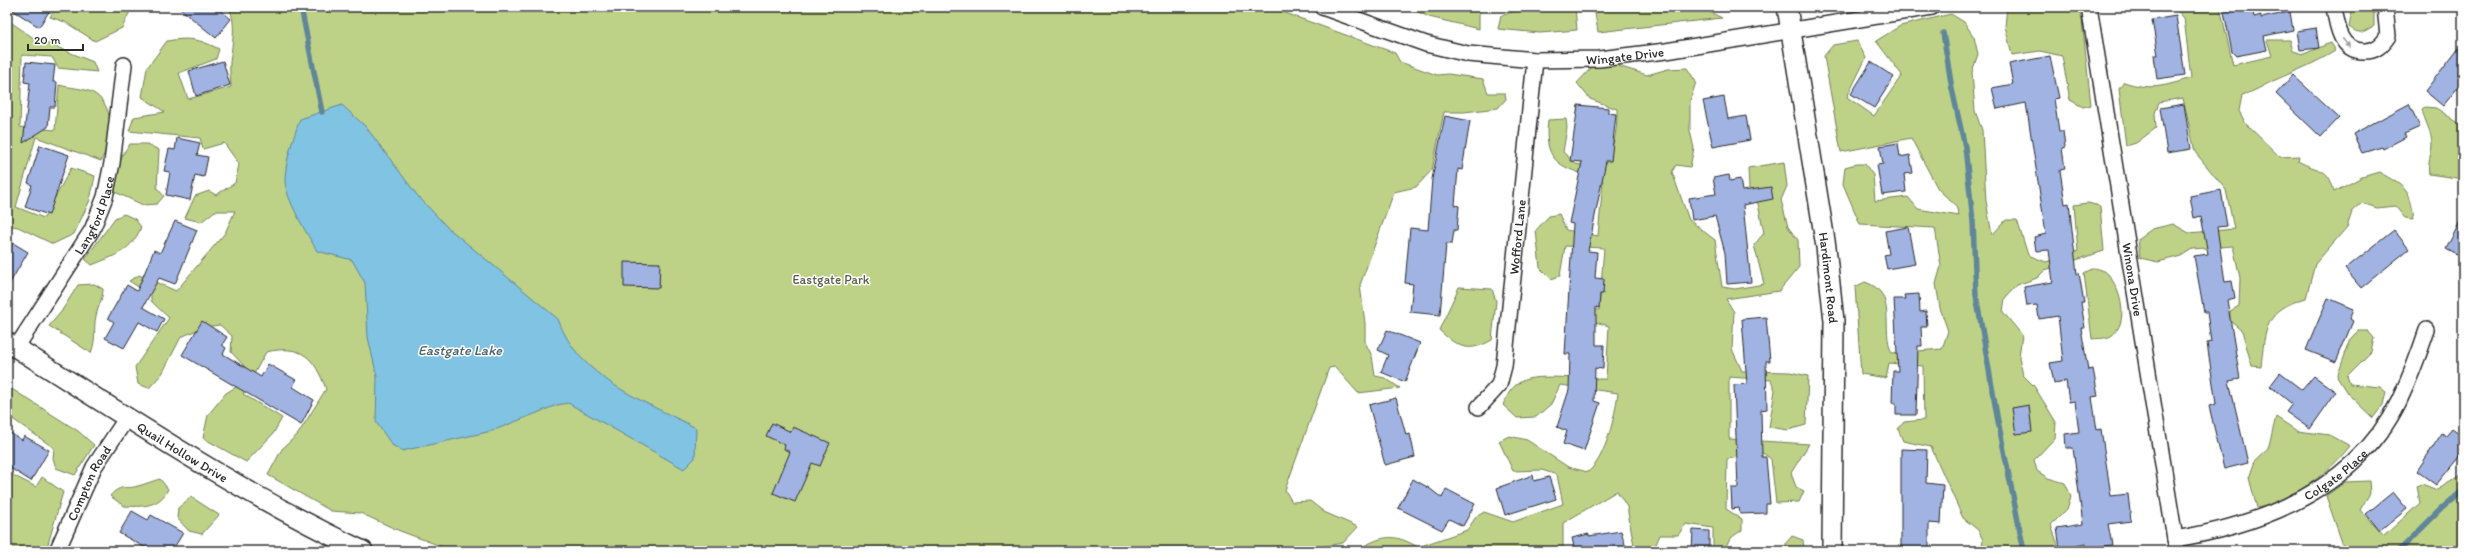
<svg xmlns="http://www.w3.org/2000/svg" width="2470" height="558" viewBox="0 0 2470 558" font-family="Itim,sans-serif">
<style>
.green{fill:#bed287;stroke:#747e59}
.water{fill:#81c3e2;stroke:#5f8699}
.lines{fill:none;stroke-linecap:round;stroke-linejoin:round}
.stream{stroke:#5f8699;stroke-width:5.5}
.building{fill:#a0b3e2;stroke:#2b2b2b}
.minor-casing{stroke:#2b2b2b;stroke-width:18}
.tertiary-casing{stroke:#2b2b2b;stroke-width:22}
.minor{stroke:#fff;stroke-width:15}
.tertiary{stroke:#fff;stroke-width:19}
.oneway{fill:#a0a0a0}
.labels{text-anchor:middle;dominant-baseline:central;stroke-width:3;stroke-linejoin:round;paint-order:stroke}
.street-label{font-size:13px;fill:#2b2b2b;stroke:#fff}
.park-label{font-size:13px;fill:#575d47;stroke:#fff}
.water-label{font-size:14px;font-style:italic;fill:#49606b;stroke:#fff}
</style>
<rect width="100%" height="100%" fill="#fff"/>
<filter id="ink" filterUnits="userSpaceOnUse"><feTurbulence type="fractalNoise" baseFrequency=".025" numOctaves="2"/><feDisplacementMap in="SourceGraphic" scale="8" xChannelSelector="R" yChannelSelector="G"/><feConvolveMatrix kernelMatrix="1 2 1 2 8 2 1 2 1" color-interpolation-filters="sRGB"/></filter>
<g filter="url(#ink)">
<path class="green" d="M7,7H10L9,21L32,37L93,62L97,72L58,68L52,57L22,55L20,127L55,130L59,85C70,88 86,88 95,94C117,109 111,141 101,161L36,137L16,207L44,218L71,168L95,176L90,200L74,234L53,244L18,227L7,225Z
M56,7H132L122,28L95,41L65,22L50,17Z
M229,7H1269L1395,53L1400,62L1437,75L1448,74L1483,79L1488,93H1505L1506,99L1498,108L1464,112H1444L1432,170L1416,187L1394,192L1360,285L1365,323V342L1372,356L1375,376L1385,378L1400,388L1358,393L1335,367L1329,368L1285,490L1292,502L1310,501L1324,512L1358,527L1343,543L1318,547L1315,551H454L400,531L360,513L331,511L268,475L282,449L298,434L326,389C314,357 302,344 266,352L243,394L282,418L273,434L246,462L203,438L208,415L226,393L236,387L247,369L231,352L232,336L220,325L204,327L181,337L162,374L149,388L138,384L135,367L169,318L151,301V295L129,281L139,275L176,291L225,233L235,211H215L201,222L185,218L195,196L209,191L216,195L235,183L239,164L224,143L203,149L200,138L129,131L134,117L165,112L142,97L147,68L167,41C190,37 199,39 219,49L216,59L179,73L188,99L231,87C231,79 229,70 230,62C232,44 237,24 229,7Z
M1407,7H1479V29L1429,17Z
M1541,7H1575L1577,30L1540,33L1498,29L1501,16L1523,8Z
M1594,7H1699L1722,18L1598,32Z
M2007,7H2077L2082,20L2091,105L2083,107L2070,100L2062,56L2040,51L2012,55L2005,26Z
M2174,7H2220L2233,65L2272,56L2267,40H2290L2293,51L2304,54L2330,43L2335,51C2314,64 2295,71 2273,81C2262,86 2256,91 2242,95L2239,111L2246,124L2280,157L2299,156L2298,161C2319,173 2328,165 2334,192L2362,177L2379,172C2405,187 2410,188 2414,219L2405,218L2395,206L2377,208L2362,203L2352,212L2347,227L2315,264L2306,298C2265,310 2265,328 2261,367L2252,366L2242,331L2230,321V311L2239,306L2240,278L2233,246L2192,249L2181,256L2158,262L2140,258L2138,239L2152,229L2173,224L2189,233L2234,229L2226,190L2195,152L2183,98L2159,102L2155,113L2156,128L2136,143L2126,146L2119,89L2124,82C2151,91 2165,86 2191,78L2184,18Z
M2353,7H2374V26C2364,33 2359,35 2349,27Z
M1951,14L1964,22L1974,37L1978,54L1972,72L1975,111L1982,130L1986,201L1992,235L2006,220H2017L2028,255L2046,262L2078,251L2074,205L2088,203L2100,206L2104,251L2045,270L2037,278L2017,285L2005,298L2003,312L2022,335L2019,357L2023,375L2034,386L2056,422L2055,438L2034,460L2037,471L2048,478L2065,483L2071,496L2067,509L2051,525L2060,551H1970L1982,547L1983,540L1978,530L1963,518L1931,447L1903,441L1898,429L1904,422L1924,420L1923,366L1889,363L1886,378L1861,374L1855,287L1865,282C1899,293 1880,329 1892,353L1942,349L1948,331L1940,308L1936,284L1941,266L1935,228L1860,224L1843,184L1845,167L1856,164H1865L1873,175L1875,201L1908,197L1918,209L1959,216L1956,206L1938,189L1911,138L1841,152L1824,56L1833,45L1857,41L1866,58L1847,97L1874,116L1902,75L1876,41L1900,26Z
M1615,65L1647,75L1668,69L1687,68L1696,82L1690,101V131L1694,148L1690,167L1676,165L1672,172L1689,220L1715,240L1722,287L1735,289L1764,284L1754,245L1764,233L1758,204L1749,189L1748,168L1784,162L1787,186L1781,200L1788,227L1798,240L1799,267L1779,291L1726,299L1734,312L1732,349L1742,371L1790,372L1808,376L1806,425L1788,430L1769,427L1775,390L1771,380L1729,377V439L1809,444L1791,473L1796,487L1804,491L1799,502L1776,503L1771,459L1763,453L1727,459L1726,509L1742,519V530L1732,537L1722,551H1713V528L1686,524L1678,535H1660L1653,551H1635L1627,507L1617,491L1563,523V551H1370L1364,546C1387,534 1396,535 1418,547L1467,530L1476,517L1484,512L1513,522L1563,504L1557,475L1542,470L1513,471L1499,441L1509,436L1527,440L1568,467L1588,472C1606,458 1615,415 1618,393L1560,385L1551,404L1536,417L1517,418L1503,405C1507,395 1511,387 1522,381C1537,373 1587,380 1606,379L1609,326L1568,314L1570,310H1599L1604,248L1565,246L1560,276L1551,279L1540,268L1536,230L1549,216L1559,214L1566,230L1598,236L1603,181C1566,167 1542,168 1548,120L1566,119L1567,128L1563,152L1576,164L1600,168C1615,147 1617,134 1617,109L1590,99L1577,83L1592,67Z
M2425,107L2436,108L2463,126V179L2429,174C2427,162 2432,154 2432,143C2432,132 2424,120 2422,109Z
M130,144H147L159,150L157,188L164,196L157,204L143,205L115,192C117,175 118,158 130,144Z
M124,214L135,219L141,227C132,251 114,256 92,265L85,259L115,218Z
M2094,268C2098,269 2105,271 2108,274C2121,290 2130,323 2111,336C2106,339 2098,338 2092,339L2084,273Z
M94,284L103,289C103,299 98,306 96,316C93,329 97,337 91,353L49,326L61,312L78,285Z
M1459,287L1492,289L1496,301L1492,340C1469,353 1458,348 1439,330Z
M2358,331H2368L2374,338L2371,352L2347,376L2350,384L2380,387L2386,392L2383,405L2373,418L2347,393L2337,377L2351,338Z
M7,386L78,431L94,445L75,475L56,468L53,458L54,448L7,415Z
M2276,417L2297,431L2330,435L2350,446C2329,473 2291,502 2257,508L2249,478L2255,461L2268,449Z
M7,472L36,487L42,477L63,492L46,551H9L7,549Z
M2463,474V551H2345L2326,496L2345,482L2369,481L2370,493L2360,510L2384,536L2420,503L2417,486L2422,484L2437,490Z
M160,479L168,489C160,507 142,507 124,506L110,496C121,483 127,490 138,486C146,484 152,481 160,479Z
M191,497L219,515L202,534L189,531L177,518L178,508Z
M1792,536L1803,540L1804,551H1786V543Z"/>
<path class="water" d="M342,105L366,127L417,195L447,227L558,319C579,379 643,400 696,428L695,458L684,469L568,403L557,405L492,431L402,451L392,445L376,422L377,377L368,337L365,283L352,260L317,251C308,235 284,197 285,179C286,158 293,139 300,119Z"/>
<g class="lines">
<path class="stream" d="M301,7L322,112
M1943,33L1952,89L1965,147L1973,221L1976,295L1997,416L2024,551
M2399,551L2441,509L2463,490"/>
</g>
<path class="building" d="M8,7H52L39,27Z
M178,7H217L231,19L216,38Z
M2223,7H2252L2254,17L2261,15V18L2290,12L2293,30L2264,36L2267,50L2236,56L2232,52Z
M2176,16L2185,75L2157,79L2154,55H2158L2152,20Z
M2316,28L2319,48L2300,50L2297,31Z
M2463,42V81L2443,106L2425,91Z
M2050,56L2059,98L2054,99L2059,131H2063L2065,147L2062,148L2065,169L2060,170L2065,204L2069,203L2077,274L2079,273L2084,303H2081L2085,328H2081L2088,370L2093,369L2098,396L2092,397L2097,430L2101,429L2111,496L2128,494L2131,521L2108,524L2112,545L2087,548L2086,544L2060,549L2057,528L2083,524L2073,448H2066L2065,434L2079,432L2075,401L2069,402L2066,381L2054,383L2050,363L2063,361L2058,316L2039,319L2037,305L2027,306L2024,287L2053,282L2049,250L2036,251L2034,237L2046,234L2026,103L1997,109L1992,88L2013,84L2009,64Z
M223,61L230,85L196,96L189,71Z
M26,62L55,65L53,82H57L55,107H50L48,127L23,143L30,83L24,82Z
M1871,62L1894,77L1874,108L1851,94Z
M2293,75L2339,118L2321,137L2276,94Z
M1724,97L1728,119L1746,116L1750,140L1713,147L1703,101Z
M2184,104L2191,149L2167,153L2160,108Z
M2409,104L2420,127L2404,134L2406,137L2383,149L2382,147L2362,153L2353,134Z
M1578,105L1608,108V113L1616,114L1611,161H1606L1588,251L1597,252L1595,278L1604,279L1603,294H1600L1599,308L1596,307V345H1604L1603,369L1595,368L1594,401L1600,403L1584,451L1563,444L1567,431L1557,427L1569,390L1570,354H1565L1573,224L1569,223L1582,162L1570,161Z
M1445,116L1470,121L1462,170L1458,169L1455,205L1459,206L1457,230H1454L1452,244H1446L1440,315L1410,312L1413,284L1405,283L1410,228L1428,230L1432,179Z
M177,138L200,143L197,155L208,157L204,177L195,175L190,200L166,195L170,172L164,171L169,149L175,150Z
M1898,143L1900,157L1910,155L1913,173L1904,174L1906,192L1882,195L1877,165L1883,164L1880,146Z
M40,145L69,155L49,215L25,207L32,185L28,183Z
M1729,175L1730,181L1740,179L1742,191L1771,187L1773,199L1743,205L1751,282L1727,284L1725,253L1715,216L1692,220L1689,198L1716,194L1713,178Z
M2221,190L2227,226L2217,227L2225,282L2232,281L2235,298L2227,300L2240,379L2229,381L2248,463L2224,469L2209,406L2216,404L2207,343L2211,342L2207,312H2204L2194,256L2208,254L2201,216L2194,218L2190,196Z
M2463,216V258L2446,249Z
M175,221L197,230L175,284L159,278L143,307L164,319L157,332L139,322L124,348L105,338L114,322L108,318L127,285L137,291L154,250L160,253Z
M1908,227L1915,264L1887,269L1884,255L1889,254L1885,231Z
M2394,230L2409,249L2361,288L2345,269Z
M13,243L28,252L7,288V251Z
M624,262L660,263L659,288L624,287Z
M1919,294L1920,312L1926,311L1927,327H1921L1922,346H1918L1916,415H1896V403H1892L1893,371H1898L1894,299H1905L1904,295Z
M2328,298L2354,309L2350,319L2353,321L2336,362L2306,350Z
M1766,317L1770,361H1766L1767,409L1761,410L1762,457H1766L1770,504H1766V513L1740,514L1739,508L1732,509L1731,488H1738L1734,385L1747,384L1742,319Z
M202,321L227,337L222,345L226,348L223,354L261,377L268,364L296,380L293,387L314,400L301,425L182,355Z
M1387,330L1420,343L1405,382L1381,372L1388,355L1378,350Z
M2280,373L2302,390L2314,376L2336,392L2310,429L2286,412L2292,404L2270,386Z
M1396,398L1406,435L1410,434L1415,457L1385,465L1369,405Z
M2029,405L2032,432L2016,434L2012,408Z
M772,423L791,432L793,427L830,443L820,466L812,463L795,502L773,493L790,452L784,449L785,445L766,436Z
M2452,429L2463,437V452L2436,485L2417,471L2442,433L2446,436Z
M7,431L22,440L24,436L49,450L31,481L7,466Z
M1901,449L1927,450L1926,483L1943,485L1941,524L1929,523V551H1901Z
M1533,475L1534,481L1549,477L1556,499L1505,515L1497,488Z
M1413,479L1429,488L1442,498L1446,489L1475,504L1463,526L1449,519L1442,530L1398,508Z
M2393,492L2407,509L2380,531L2366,514Z
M132,511L148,520L151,515L183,533L172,551H151L119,533Z
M1693,530L1709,531V551H1692Z
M1621,531L1627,551H1575L1572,538L1589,534V536Z"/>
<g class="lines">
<g class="minor-casing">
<g id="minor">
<path id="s1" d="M1322,7L1426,44L1468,54L1535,60L1599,59L1666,51L1932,7"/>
<path id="s2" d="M2089,7L2177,551"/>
<path d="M2334,7C2337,27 2341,52 2365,51C2376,51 2382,45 2388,36L2385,7"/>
<path id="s3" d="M16,348L92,230L105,197L112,163L124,65"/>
<path id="s4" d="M1479,407L1499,385L1504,366L1535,60"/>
<path id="s5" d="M2175,539C2265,524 2357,487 2399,401C2410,378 2419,354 2427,330"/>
<path id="s6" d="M57,551L94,467L126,419"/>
</g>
</g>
<g class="tertiary-casing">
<g id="tertiary">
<path id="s7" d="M1787,7L1826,247L1834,321L1832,551"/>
<path id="s8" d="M7,342C124,415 238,492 363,551"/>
</g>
</g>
<use href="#minor" class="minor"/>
<use href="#tertiary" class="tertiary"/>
</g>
<defs><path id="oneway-solid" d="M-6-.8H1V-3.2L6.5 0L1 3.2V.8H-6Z"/></defs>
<use class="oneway" href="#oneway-solid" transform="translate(2346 43) rotate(52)"/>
</g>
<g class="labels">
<g class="street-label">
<text stroke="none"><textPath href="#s1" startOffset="311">Wingate Drive</textPath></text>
<text stroke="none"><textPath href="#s3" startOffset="155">Langford Place</textPath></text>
<text stroke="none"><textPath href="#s4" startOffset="179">Wofford Lane</textPath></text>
<text stroke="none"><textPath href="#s7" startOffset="274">Hardimont Road</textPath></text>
<text stroke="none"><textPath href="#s2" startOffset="276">Winona Drive</textPath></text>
<text stroke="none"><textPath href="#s8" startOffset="207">Quail Hollow Drive</textPath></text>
<text stroke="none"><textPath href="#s5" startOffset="175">Colgate Place</textPath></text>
<text stroke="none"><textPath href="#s6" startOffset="75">Compton Road</textPath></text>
</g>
<g class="park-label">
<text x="831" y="279">Eastgate Park</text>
</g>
<g class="water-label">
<text x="460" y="350">Eastgate Lake</text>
</g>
</g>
<rect width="2470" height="558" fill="none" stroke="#fff" stroke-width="24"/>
<rect x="12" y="12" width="2446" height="534" fill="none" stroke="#2b2b2b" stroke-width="1.5" filter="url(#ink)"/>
<path d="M28 44v6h55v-6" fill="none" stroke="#2b2b2b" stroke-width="2"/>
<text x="34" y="44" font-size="12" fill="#2b2b2b" stroke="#ffffff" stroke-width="3" paint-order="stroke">20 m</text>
</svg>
